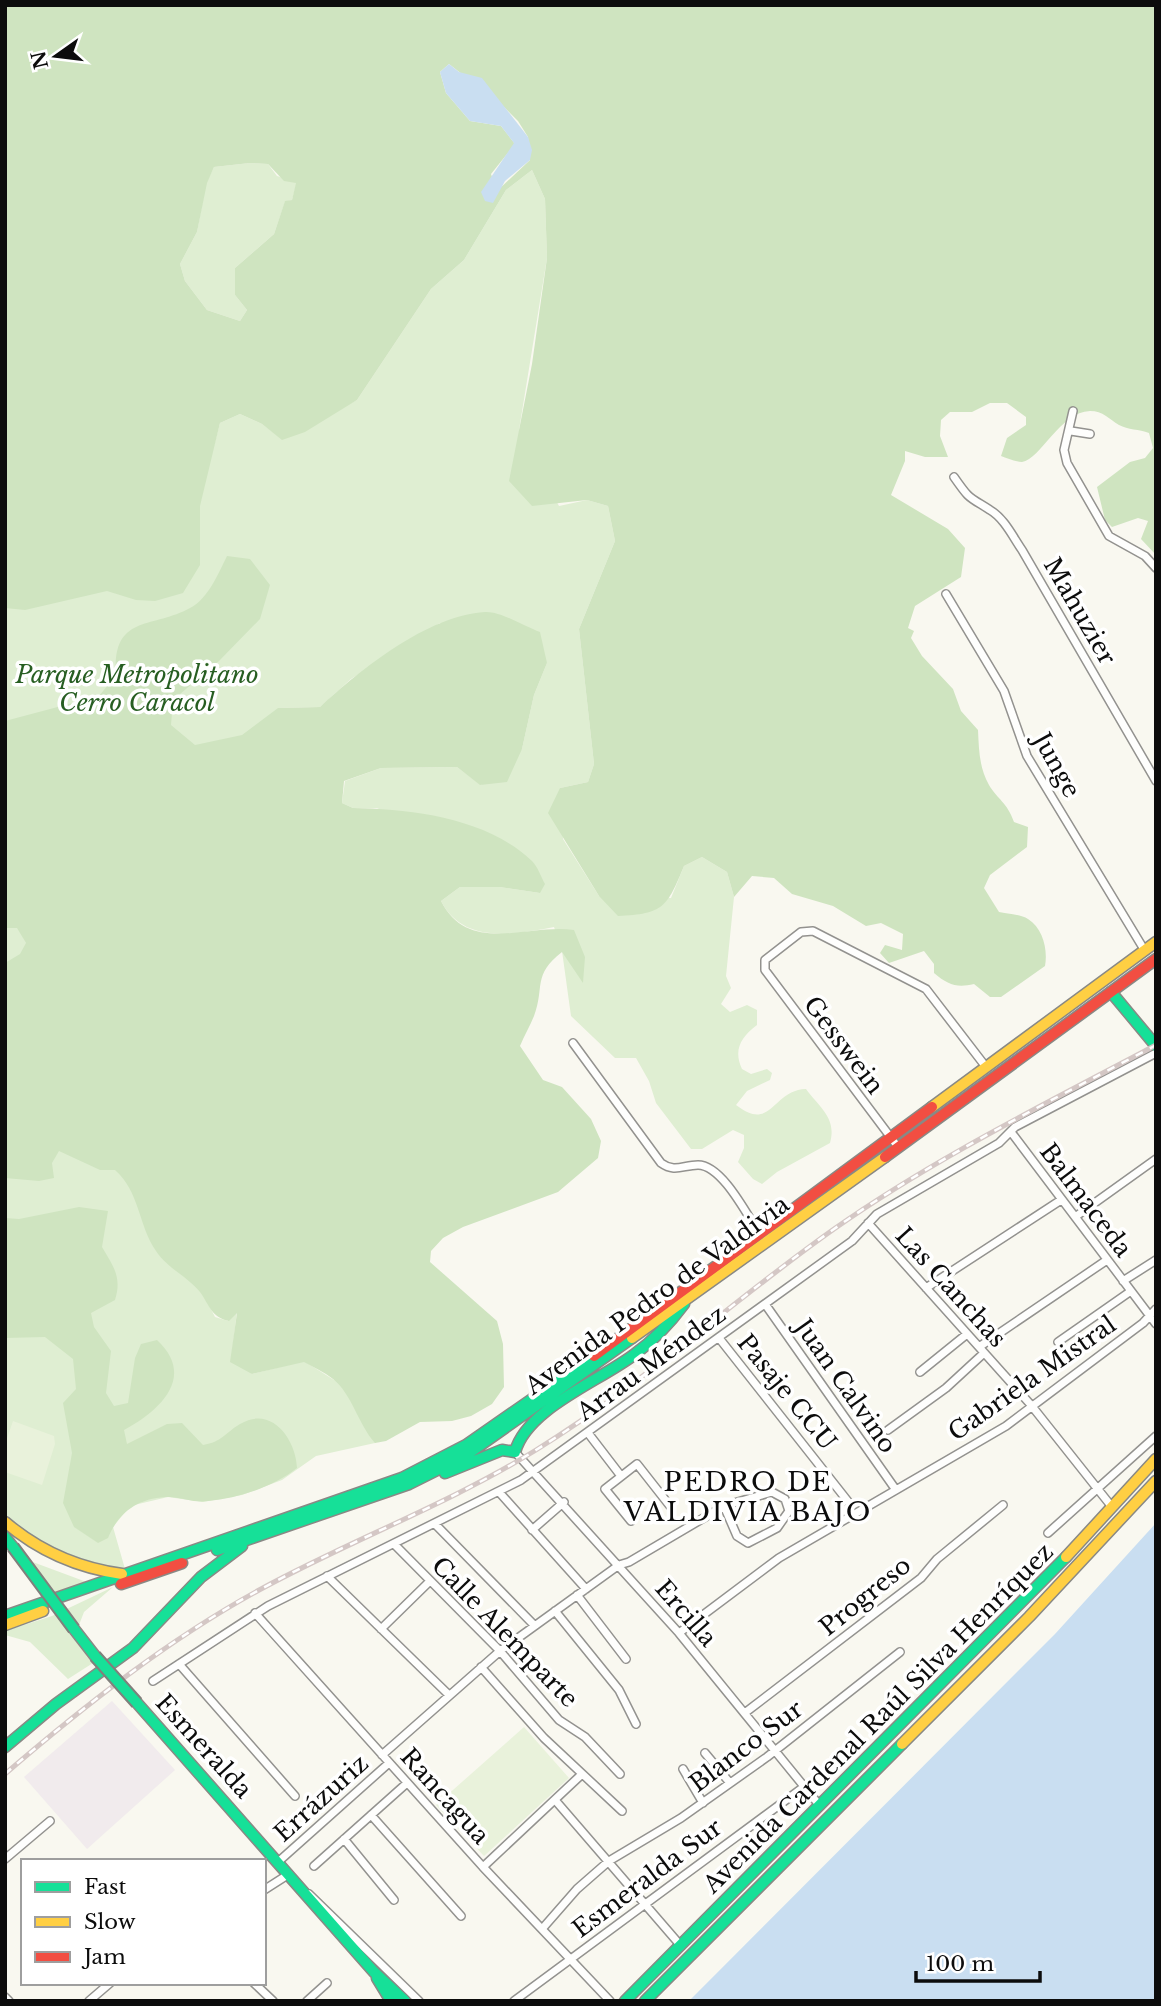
<svg xmlns="http://www.w3.org/2000/svg" width="1161" height="2006" viewBox="0 0 1161 2006" font-family="'Libre Baskerville',serif">
<style>
.industrial{fill:#f1ebed}
.green{fill:#dfeed2}
.forest{fill:#cfe4c0;fill-rule:evenodd}
.pitch{fill:#e9f2db}
.water{fill:#c9def1}
.lines{fill:none;stroke-linecap:round;stroke-linejoin:round}
.street-casing{stroke:#93928f;stroke-width:10}
.fast-casing{stroke:#898985;stroke-width:13}
.slow-casing{stroke:#898985;stroke-width:13}
.jam-casing{stroke:#898985;stroke-width:13}
.street{stroke:#fefefd;stroke-width:7}
.fast{stroke:#16e098;stroke-width:10}
.slow{stroke:#ffcf43;stroke-width:10}
.jam{stroke:#f24e42;stroke-width:10}
.rail-casing{stroke:#d4c7c5;stroke-width:5}
.rail{stroke:#fff;stroke-width:2.5;stroke-dasharray:8;stroke-linecap:butt}
.fast-bridge-casing{stroke:#80807c;stroke-width:14;stroke-linecap:butt}
.fast-bridge{stroke:#16e098;stroke-width:10}
.labels{text-anchor:middle;dominant-baseline:central;stroke-width:7;stroke-linejoin:round;paint-order:stroke}
.street-label{font-size:24px;fill:#0c0c0c;stroke:#fff}
.park-label{font-size:24px;font-style:italic;fill:#275e22;stroke:#fff}
.neighbourhood-label{font-size:26px;letter-spacing:2px;fill:#0c0c0c;stroke:#fff}
</style>
<rect width="100%" height="100%" fill="#f9f8f0"/>
<path class="industrial" d="M112,1701L175,1770L87,1849L24,1777Z"/>
<path class="green" d="M5,5L152,254L210,461L220,423L240,414L262,424L282,439L357,400L431,289L464,260L506,190L532,170L545,199L547,258L519,430L559,506L587,500L608,506L615,541L579,629L594,764L588,782L560,788L563,839L599,896L671,898L684,866L702,857L727,872L734,897L726,976L731,988L721,1004L730,1012L747,1005L757,1010V1025C741,1037 733,1050 742,1069L751,1074L767,1069L772,1073L770,1080L747,1091L736,1105C772,1133 772,1090 806,1089C820,1108 837,1118 830,1143L777,1172L762,1184L753,1179L738,1162L744,1148V1135L733,1130L702,1149H691L656,1103L649,1081L636,1058H615L571,1016L562,951L554,927C513,935 463,944 441,901L460,887H499L540,893L377,808H353L342,803L345,781L381,768L457,767L481,785L522,749L534,695L547,663L440,623L351,679L320,707L278,708L292,758L5,893Z
M250,163L268,164L277,176L297,182L292,200L285,202L274,234L235,268V295L247,310L240,321L207,310L185,281L180,264L197,232L206,183L214,167Z
M5,901L215,1317L228,1321L237,1311L232,1353L252,1374L304,1361L334,1380L411,1396L375,1443L316,1456L282,1480L242,1495L203,1502L168,1497L130,1506L113,1527L125,1569C79,1567 37,1546 5,1514Z
M30,1561L92,1584L58,1595Z
M113,1587L84,1612L79,1625L68,1632L93,1663L68,1679L30,1642L5,1635V1631L52,1616Z"/>
<path class="forest" d="M5,5H1156V555L1141,539L1148,521L1138,518L1112,527L1105,520L1097,487L1130,462L1145,458L1153,448L1149,433C1139,429 1128,430 1119,425C1109,419 1103,411 1090,411C1060,412 1041,459 1022,462C1016,462 1007,458 1001,456L1007,438L1026,425V417L1007,403H990L972,412H950L941,420L940,436L948,457H925L905,451V461L891,495L948,529L965,548L961,577L915,606L908,628L914,631L911,638L922,656L953,689L961,711L978,730C979,750 979,767 989,785C998,800 1007,802 1014,822L1028,827L1027,847L990,875L984,888L999,912C1007,914 1021,914 1028,919C1043,928 1048,950 1045,966L1001,997H990L974,984C957,988 948,985 934,973V964L924,951L889,963L880,953L885,945L902,950L903,934L881,923L866,926L833,906L792,894L774,878L752,876L734,897L727,872L702,857L684,866C667,907 664,914 618,916L599,896L548,813L560,788L588,782L594,764L579,629L615,541L608,506L587,500L532,506L509,481L532,364L547,258L545,199L532,170L506,190L464,260L431,289L357,400L305,432L282,440L262,424L240,414L220,423L200,506V565L183,593L155,601L136,600L107,591L25,610L5,608ZM449,64L504,107L518,121L528,137L530,160L497,191L491,174L515,144L501,126L470,121L446,93L440,72ZM250,163L268,164L284,181L296,183L292,200L285,201L274,234L235,268V295L247,310L240,321L207,310L185,281L180,264L197,232L207,183L214,167Z
M227,556L250,559L270,585L260,619L219,661L173,700L171,725L195,745L242,735L278,708L320,707C360,670 428,615 485,612C501,611 525,627 540,632L547,663L534,695L522,749L507,782L480,785L457,767L381,768L344,781L342,803L353,808C412,809 487,818 532,861C538,867 541,877 545,884L540,893L499,887H460L441,901C469,956 528,923 574,930L585,957L583,983L562,952C532,975 545,987 534,1016C530,1026 524,1036 520,1046L543,1080L562,1087L591,1119L601,1141L598,1158L558,1192L463,1227L443,1238L431,1251L430,1262L497,1321L503,1344L504,1387L492,1404L471,1416L452,1421L420,1422L386,1441L375,1443C358,1424 352,1394 333,1379C324,1372 313,1367 304,1362L252,1374L230,1362L237,1313L229,1321C211,1317 210,1306 200,1292C187,1276 168,1269 156,1251C138,1225 140,1192 115,1170H100L59,1151L52,1163L54,1178L39,1181L5,1178V963L20,954L26,943L17,928H5V721L99,696L116,675C112,614 152,629 190,608C208,599 218,574 227,556Z
M79,1207L108,1211L102,1247C114,1267 122,1278 115,1300L91,1313L94,1327L111,1351L106,1393L114,1406L128,1403L135,1358L141,1344L157,1340C197,1377 159,1411 124,1430L127,1444L167,1424L182,1423L203,1445C222,1442 225,1433 240,1424C272,1405 296,1440 297,1468C273,1487 239,1498 208,1501C195,1503 183,1498 170,1497C140,1497 119,1511 108,1538L98,1543L74,1527L63,1503L72,1453L63,1403L76,1389L73,1359L45,1337L5,1338V1218L19,1219Z"/>
<path class="pitch" d="M13,1421L54,1436L55,1444L42,1485L5,1472V1444Z
M524,1727L569,1778L484,1856L436,1805Z"/>
<path class="water" d="M449,64L459,72L482,78L528,137L532,150L530,160L505,181L493,203L485,201L481,192L514,143L501,126L470,121L446,93L440,72Z
M1156,1523V2001H689L1055,1634Z"/>
<g class="lines">
<g class="street-casing">
<path id="street" d="M1073,411L1064,450L1067,463L1109,536L1145,556L1156,568
M1071,431L1090,434
M954,477C970,500 968,496 990,510C1004,518 1013,537 1022,550L1156,781
M946,594L1004,691L1027,756L1145,951
M573,1043L661,1163C675,1173 683,1165 698,1165C722,1165 747,1215 759,1233
M1011,1132L1156,1324
M898,1147L765,970V960L801,932L813,931L926,989L986,1067
M1075,1217L1156,1159
M868,1223L1031,1405L1112,1507
M1123,1281L1156,1260
M926,1288L1061,1200
M765,1304L896,1490
M719,1338L850,1504
M1058,1342L1131,1291
M979,1347L1107,1260
M920,1372L967,1334
M888,1430L946,1388L984,1353
M588,1433L621,1476
M515,1452L679,1633L820,1806
M499,1492L586,1589
M631,1521L605,1489L637,1464L670,1506
M435,1524L534,1625
M532,1530L564,1502
M1048,1533L1156,1436
M394,1544L500,1651L559,1720L585,1737L620,1774
M327,1576L449,1695
M577,1595L626,1659
M555,1611L619,1690L636,1724
M255,1613L483,1867L610,2001
M381,1629L430,1581
M679,1633L779,1558L1006,1426L1143,1323L1156,1309
M179,1664L295,1796
M481,1667L544,1738L622,1811
M153,1681L268,1606L521,1480L852,1241L877,1214L999,1143L1015,1127L1156,1053
M746,1712L921,1578L937,1559L1003,1505
M705,1753L730,1783
M382,1755L500,1651L619,1565L629,1562L724,1506L772,1492L785,1499L789,1511L777,1528L748,1543L737,1536L724,1506
M683,1769L703,1803
M555,1800L681,1946
M371,1815L461,1916
M344,1839L394,1900
M5,1859L50,1821
M278,1862L389,1763
M314,1866L407,1783
M483,1867L581,1775
M264,1890L289,1874
M309,1894L419,2001
M542,1929L577,1889L609,1861L681,1818L767,1757L900,1652
M254,1983L273,2001
M5,1997L9,2001
M89,2001L110,1983
M307,2001L327,1983
M514,2001L805,1786"/>
</g>
<g class="fast-casing">
<path id="fast" d="M1111,992L1156,1046
M445,1473L502,1450L515,1452C527,1408 600,1381 635,1354C654,1340 670,1323 684,1304
M5,1537L13,1547
M217,1550L409,1484L465,1456L632,1338
M5,1616L402,1478L466,1445L594,1356
M74,1629L95,1656
M137,1703L374,1972L405,2001
M5,1747L56,1704L133,1648L201,1577L242,1546
M377,1978L391,2001
M625,2001L1066,1557
M645,2001L902,1744"/>
</g>
<g class="slow-casing">
<path id="slow" d="M932,1107L1156,942
M632,1338L885,1157
M5,1522C39,1551 78,1568 122,1574
M1066,1557L1156,1459
M5,1625L43,1611
M902,1744L1029,1617L1156,1481"/>
</g>
<g class="jam-casing">
<path id="jam" d="M885,1157L1156,959
M594,1356L932,1107
M121,1584L182,1563"/>
</g>
<use href="#street" class="street"/>
<use href="#fast" class="fast"/>
<use href="#slow" class="slow"/>
<use href="#jam" class="jam"/>
<g class="rail-casing">
<path id="rail" d="M5,1774C84,1706 169,1639 261,1589C351,1540 449,1504 536,1450C642,1385 733,1300 834,1229C935,1158 1047,1103 1156,1045"/>
</g>
<use href="#rail" class="rail"/>
<g class="fast-bridge-casing">
<path id="fast-bridge" d="M13,1547L74,1629
M95,1656L137,1703"/>
</g>
<use href="#fast-bridge" class="fast-bridge"/>
</g>
<g class="labels">
<g class="street-label">
<text transform="translate(1080 611) rotate(60)">Mahuzier</text>
<text transform="translate(1057 765) rotate(61)">Junge</text>
<text transform="translate(844 1045) rotate(53)">Gesswein</text>
<text transform="translate(1086 1200) rotate(53)">Balmaceda</text>
<text transform="translate(951 1287) rotate(48)">Las Canchas</text>
<text transform="translate(657 1295) rotate(-36)">Avenida Pedro de Valdivia</text>
<text transform="translate(651 1363) rotate(-36)">Arrau Méndez</text>
<text transform="translate(1032 1378) rotate(-35)">Gabriela Mistral</text>
<text transform="translate(846 1386) rotate(55)">Juan Calvino</text>
<text transform="translate(787 1392) rotate(51)">Pasaje CCU</text>
<text transform="translate(865 1596) rotate(-39)">Progreso</text>
<text transform="translate(686 1613) rotate(49)">Ercilla</text>
<text transform="translate(505 1632) rotate(46)">Calle Alemparte</text>
<text transform="translate(878 1718) rotate(-45)">Avenida Cardenal Raúl Silva Henríquez</text>
<text transform="translate(204 1746) rotate(48)">Esmeralda</text>
<text transform="translate(746 1746) rotate(-37)">Blanco Sur</text>
<text transform="translate(445 1796) rotate(48)">Rancagua</text>
<text transform="translate(321 1798) rotate(-42)">Errázuriz</text>
<text transform="translate(647 1878) rotate(-37)">Esmeralda Sur</text>
</g>
<g class="park-label">
<text x="137" y="674">Parque Metropolitano<tspan x="137" dy="28">Cerro Caracol</tspan></text>
</g>
<g class="neighbourhood-label">
<text x="748" y="1482">PEDRO DE<tspan x="748" dy="30">VALDIVIA BAJO</tspan></text>
</g>
</g>
<rect width="1161" height="2006" fill="none" stroke="#0c0c0c" stroke-width="14"/>
<rect x="21" y="1859" width="245" height="126" fill="#ffffff" stroke="#9e9e9e" stroke-width="2"/>
<rect x="35" y="1882" width="35" height="10" fill="#16e098" stroke="#9e9e9e" stroke-width="2"/>
<text x="84" y="1894" font-size="21" fill="#0c0c0c">Fast</text>
<rect x="35" y="1917" width="35" height="10" fill="#ffcf43" stroke="#9e9e9e" stroke-width="2"/>
<text x="84" y="1929" font-size="21" fill="#0c0c0c">Slow</text>
<rect x="35" y="1952" width="35" height="10" fill="#f24e42" stroke="#9e9e9e" stroke-width="2"/>
<text x="84" y="1964" font-size="21" fill="#0c0c0c">Jam</text>
<g transform="translate(56 56) rotate(256)" stroke="#ffffff" stroke-width="5" paint-order="stroke">
<path d="M0-5L12 26L0 18L-12 26Z" fill="#0c0c0c"/>
<text y="-10" font-size="19" font-weight="bold" text-anchor="middle" fill="#0c0c0c">N</text>
</g>
<path d="M916 1971v10h124v-10" fill="none" stroke="#0c0c0c" stroke-width="3.5"/>
<text x="926" y="1971" font-size="21" fill="#0c0c0c" stroke="#ffffff" stroke-width="5" paint-order="stroke">100 m</text>
</svg>
